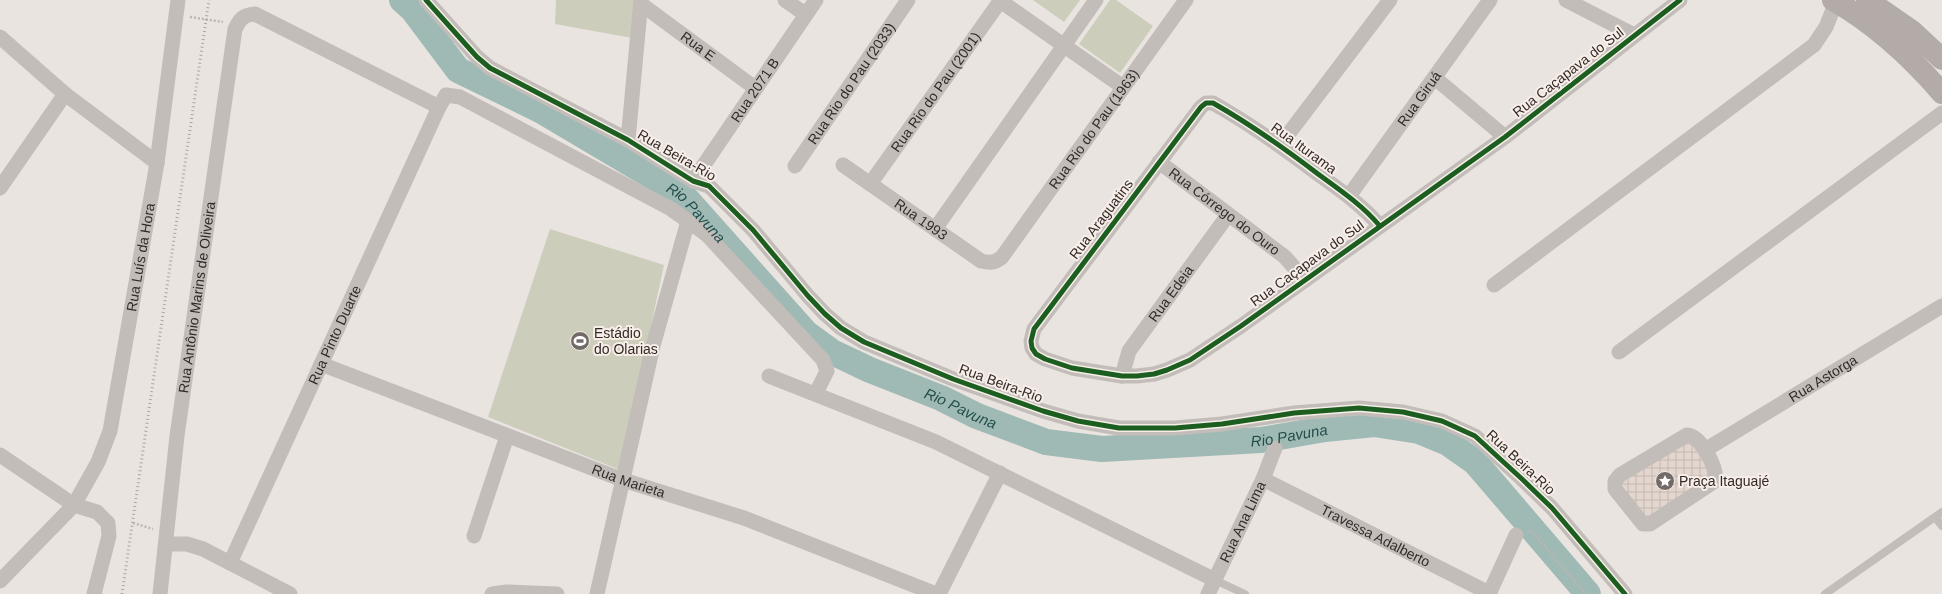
<svg xmlns="http://www.w3.org/2000/svg" width="1942" height="594" viewBox="0 0 1942 594" font-family="Helvetica,sans-serif">
<style>
.pitch{fill:#cdcdbc}
.plaza{fill:url(#plaza-grid)}
.lines{fill:none;stroke-linecap:round;stroke-linejoin:round}
.river{stroke:#9fbab5;stroke-width:26}
.path{stroke:#bcb5b2;stroke-width:2.5;stroke-dasharray:2 2;stroke-linecap:butt}
.lane{stroke:#c3bdba;stroke-width:8}
.street{stroke:#c3bdba;stroke-width:15}
.primary{stroke:#b2aba8;stroke-width:22}
.rail{stroke:#aba6a4;stroke-width:3;stroke-dasharray:1 3;stroke-linecap:butt}
.cycleway-casing{stroke:#f7eee8;stroke-width:8}
.cycleway{stroke:#1b5e20;stroke-width:5}
.labels{text-anchor:middle;dominant-baseline:central;stroke-width:4;stroke-linejoin:round;paint-order:stroke}
.street-label{font-size:14px;fill:#332a28;stroke:#f7eee8}
.poi-label{font-size:14px;fill:#332a28;stroke:#f7eee8;text-anchor:start}
.water-label{font-size:15px;font-style:italic;fill:#234f4b;stroke:#f7eee8}
</style>
<defs>
<pattern id="plaza-grid" width="8" height="8" patternUnits="userSpaceOnUse"><rect width="8" height="8" fill="#e3d6ce"/><path d="M0 4h8M4 0v8" fill="none" stroke="#c3b8b1"/></pattern>
</defs>
<rect width="100%" height="100%" fill="#eae4e0"/>
<path class="pitch" d="M556,0H636L632,38L555,24Z
M1033,0H1080L1064,22Z
M1110,0H1116L1153,26L1120,73L1079,44Z
M550,229L664,265L620,470L488,417Z"/>
<path class="plaza" d="M1690,443L1693,444L1710,471L1707,479L1649,517L1646,518L1621,488L1623,482L1681,444Z"/>
<g class="lines">
<path class="river" id="s1" d="M402,0L413,10L458,70L542,111L682,194L806,333L832,352L870,370L941,398L977,416L1046,442L1102,449L1261,440L1325,429L1374,424L1419,431L1448,443L1475,462L1588,594"/>
<path class="path" d="M190,17L223,22
M695,209L702,198
M133,523L153,529
M1529,531L1535,535L1586,594"/>
<path class="lane" d="M1935,517L1942,526
M1215,580L1245,594
M1825,594L1942,512"/>
<g class="street">
<path d="M426,0L477,57L490,68L628,140L693,181L709,186L753,230L808,296L825,314L841,328L864,342L953,379L1043,411L1078,421L1119,428H1175L1222,424L1294,413L1359,408L1403,412L1442,421L1475,436L1522,479L1552,508L1625,594"/>
<path d="M785,0L805,14"/>
<path d="M999,0L1123,87"/>
<path d="M1566,0L1634,35"/>
<path id="s2" d="M641,4L755,88"/>
<path d="M0,37L65,94L157,163"/>
<path d="M1435,78L1505,137"/>
<path d="M628,140L641,0"/>
<path d="M1280,145L1390,0"/>
<path id="s3" d="M1159,162L1285,257L1305,280"/>
<path id="s4" d="M843,165L981,261C990,263 995,263 1002,257L1186,0"/>
<path id="s5" d="M795,166L908,0"/>
<path id="s6" d="M693,181L816,0"/>
<path id="s7" d="M870,184L1001,0"/>
<path d="M0,188L65,94"/>
<path id="s8" d="M1349,196L1490,0"/>
<path d="M1379,225C1362,205 1340,190 1318,174C1284,148 1250,124 1213,103H1206L1201,107L1034,329L1031,341L1032,348L1036,354L1045,359L1072,368L1122,376H1137L1154,374L1167,370L1190,360L1241,326L1505,137L1680,0"/>
<path d="M935,229L1096,0"/>
<path d="M1494,285L1814,45L1826,27L1836,2"/>
<path d="M1619,352L1942,113"/>
<path id="s9" d="M321,364L623,480L744,518L936,594"/>
<path d="M769,376L936,442L1215,580"/>
<path id="s10" d="M1122,376L1129,351L1228,215"/>
<path d="M1687,435C1701,436 1718,468 1715,481L1650,524H1643L1615,489V481L1620,475Z"/>
<path id="s11" d="M1705,450L1942,306"/>
<path d="M0,455L74,505L97,512L108,523L109,536L94,594"/>
<path id="s12" d="M1263,479L1489,593"/>
<path d="M474,536L507,436"/>
<path d="M166,544H187L203,549L290,594"/>
<path id="s13" d="M230,563L439,107L446,95L460,97L671,209L688,221L707,235L823,360L827,371L816,393"/>
<path id="s14" d="M0,581L74,505L98,462L110,431L157,163L178,0"/>
<path id="s15" d="M160,594L177,436L235,29C240,19 243,15 255,14L439,107"/>
<path d="M492,594L507,592L557,594"/>
<path d="M597,594L653,346L688,221"/>
<path d="M939,594L1000,473"/>
<path id="s16" d="M1208,594L1263,479L1275,448"/>
<path d="M1489,594L1516,535"/>
</g>
<path class="primary" d="M1833,0C1875,24 1910,56 1942,93
M1867,0L1912,31L1942,59"/>
<path class="rail" d="M122,594L209,0"/>
<g class="cycleway-casing">
<path id="cycleway" d="M426,0L477,57L490,68L628,140L693,181L709,186L753,230L808,296L825,314L841,328L864,342L953,379L1043,411L1078,421L1119,428H1175L1222,424L1294,413L1359,408L1403,412L1442,421L1475,436L1522,479L1552,508L1625,594
M1379,225C1362,205 1340,190 1318,174C1284,148 1250,124 1213,103H1206L1201,107L1034,329L1031,341L1032,348L1036,354L1045,359L1072,368L1122,376H1137L1154,374L1167,370L1190,360L1241,326L1505,137L1680,0"/>
</g>
<use href="#cycleway" class="cycleway"/>
</g>
<defs>
<g id="stadium-disc" transform="scale(1)"><circle r="9.5" fill="#736b68" stroke="#f7eee8"/><path d="M0-5a6.5 5 0 1 0 0 10a6.5 5 0 1 0 0-10ZM-3.5-1.8h7v3.6h-7Z" fill="#fff"/></g>
<g id="sight-disc" transform="scale(1)"><circle r="9.5" fill="#736b68" stroke="#f7eee8"/><path d="M0-6L1.8-2.2L6-1.7L2.9 1.2L3.7 5.4L0 3.3L-3.7 5.4L-2.9 1.2L-6-1.7L-1.8-2.2Z" fill="#fff"/></g>
</defs>
<g fill-rule="evenodd">
<use href="#stadium-disc" x="580" y="341"/>
<use href="#sight-disc" x="1665" y="481"/>
</g>
<g class="labels">
<g class="street-label">
<text stroke="none"><textPath href="#s2" startOffset="71">Rua E</textPath></text>
<text transform="translate(1568 72) rotate(-38)">Rua Caçapava do Sul</text>
<text stroke="none"><textPath href="#s5" startOffset="100">Rua Rio do Pau (2033)</textPath></text>
<text stroke="none"><textPath href="#s6" startOffset="110">Rua 2071 B</textPath></text>
<text stroke="none"><textPath href="#s7" startOffset="113">Rua Rio do Pau (2001)</textPath></text>
<text stroke="none"><textPath href="#s8" startOffset="120">Rua Giruá</textPath></text>
<text stroke="none"><textPath href="#s4" startOffset="348">Rua Rio do Pau (1963)</textPath></text>
<text transform="translate(1304 148) rotate(36)">Rua Iturama</text>
<text transform="translate(677 155) rotate(30)">Rua Beira-Rio</text>
<text stroke="none"><textPath href="#s3" startOffset="82">Rua Córrego do Ouro</textPath></text>
<text transform="translate(1101 219) rotate(-53)">Rua Araguatins</text>
<text stroke="none"><textPath href="#s4" startOffset="95">Rua 1993</textPath></text>
<text stroke="none"><textPath href="#s14" startOffset="365">Rua Luís da Hora</textPath></text>
<text transform="translate(1307 263) rotate(-36)">Rua Caçapava do Sul</text>
<text stroke="none"><textPath href="#s10" startOffset="97">Rua Edeia</textPath></text>
<text stroke="none"><textPath href="#s15" startOffset="299">Rua Antônio Marins de Oliveira</textPath></text>
<text stroke="none"><textPath href="#s13" startOffset="251">Rua Pinto Duarte</textPath></text>
<text stroke="none"><textPath href="#s11" startOffset="138">Rua Astorga</textPath></text>
<text transform="translate(1001 383) rotate(20)">Rua Beira-Rio</text>
<text transform="translate(1521 462) rotate(43)">Rua Beira-Rio</text>
<text stroke="none"><textPath href="#s9" startOffset="329">Rua Marieta</textPath></text>
<text stroke="none"><textPath href="#s16" startOffset="80">Rua Ana Lima</textPath></text>
<text stroke="none"><textPath href="#s12" startOffset="126">Travessa Adalberto</textPath></text>
</g>
<g class="poi-label">
<text x="594" y="333">Estádio<tspan x="594" dy="16">do Olarias</tspan></text>
<text x="1679" y="481">Praça Itaguajé</text>
</g>
<g class="water-label">
<text stroke="none"><textPath href="#s1" startOffset="369">Rio Pavuna</textPath></text>
<text stroke="none"><textPath href="#s1" startOffset="705">Rio Pavuna</textPath></text>
<text stroke="none"><textPath href="#s1" startOffset="1041">Rio Pavuna</textPath></text>
</g>
</g>
</svg>
